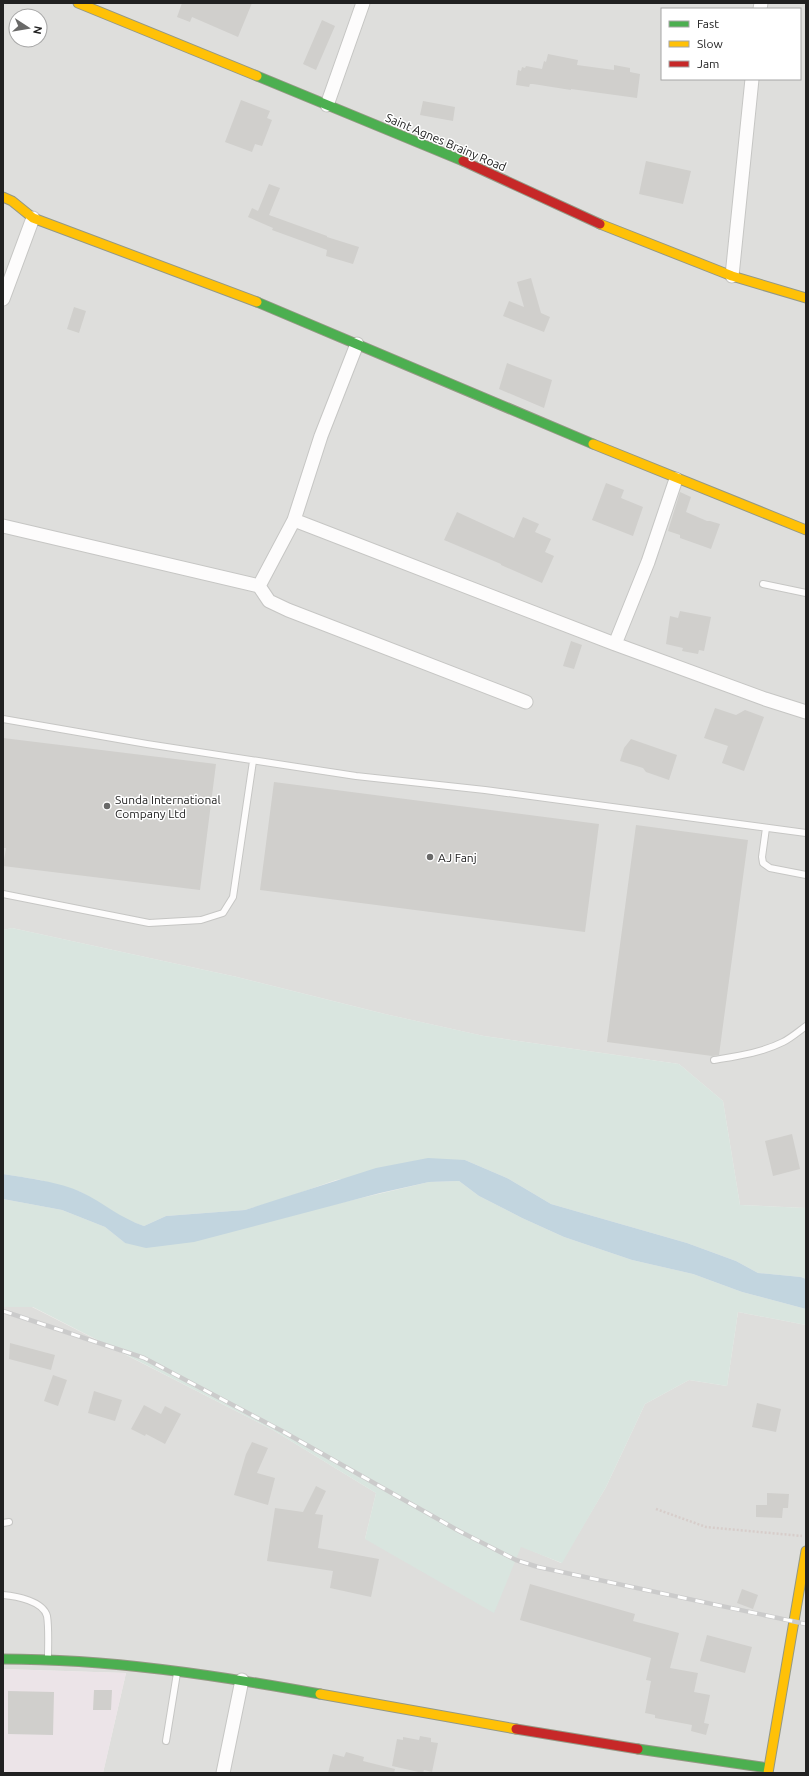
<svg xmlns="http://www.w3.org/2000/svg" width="809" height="1776" viewBox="0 0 809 1776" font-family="Ubuntu,sans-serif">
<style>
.residential{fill:#dededc;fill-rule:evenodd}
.industrial{fill:#ece4e8}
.wetland{fill:#d9e5df}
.water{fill:#c2d5df}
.building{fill:#d0cfcc}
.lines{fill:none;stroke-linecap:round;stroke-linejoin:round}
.lane-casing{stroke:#c6c6c4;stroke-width:8}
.street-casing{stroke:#c6c6c4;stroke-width:15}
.fast-casing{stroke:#949884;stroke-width:11}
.slow-casing{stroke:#949884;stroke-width:11}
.jam-casing{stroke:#949884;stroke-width:11}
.path{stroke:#d7cdca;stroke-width:2.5;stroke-dasharray:2 2;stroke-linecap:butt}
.lane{stroke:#fdfcfc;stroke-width:6}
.street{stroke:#fdfcfc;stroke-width:13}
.fast{stroke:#4caf50;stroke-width:9}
.slow{stroke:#ffc107;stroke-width:9}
.jam{stroke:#c62828;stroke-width:9}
.rail-casing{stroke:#cbcbcb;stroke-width:4.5}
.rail{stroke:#fff;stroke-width:3;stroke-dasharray:9;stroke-linecap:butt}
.poi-dot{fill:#696968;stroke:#fff;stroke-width:1.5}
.labels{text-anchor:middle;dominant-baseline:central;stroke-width:3;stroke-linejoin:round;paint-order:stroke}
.street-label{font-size:12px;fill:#212121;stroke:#fff}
.poi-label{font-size:12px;fill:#212121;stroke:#fff;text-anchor:start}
</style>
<rect width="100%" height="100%" fill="#efeeeb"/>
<path class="residential" d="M3,3H806V1208L740,1205L723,1101L679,1064L484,1036L385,1014L237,977L12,928L3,930ZM662,9H800V79H662ZM16,16H40V40H16Z
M3,1307H32L273,1430L376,1493L365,1539L521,1546L561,1563L606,1487L645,1404L689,1380L727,1386L738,1312L806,1325V1773H103L126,1673L3,1669Z"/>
<path class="industrial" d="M3,1669L126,1673L103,1773H3Z"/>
<path class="wetland" d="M12,928L237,977L385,1014L484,1036L679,1064L723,1101L740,1205L806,1208V1279L801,1277L758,1273L736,1261L687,1243L551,1204L507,1178L465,1160L336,1180L282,1199L245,1210L166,1216L144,1226L127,1220L81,1192L40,1180L3,1174V930Z
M459,1181L479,1196L522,1218L564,1237L632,1260L693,1274L742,1292L806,1309V1325L738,1312L727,1386L689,1380L645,1404L606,1487L562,1563L521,1547L494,1613L365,1539L376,1493L273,1430L33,1307H3V1199L62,1210L105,1227L125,1243L319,1208L429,1182Z"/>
<path class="water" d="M428,1158L465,1160L507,1178L551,1204L687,1243L736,1261L758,1273L801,1277L806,1279V1309L742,1292L693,1274L632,1260L564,1237L522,1218L479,1196L459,1181L429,1182L380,1193L194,1242L146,1248L125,1243L105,1227L62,1210L3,1199V1174C27,1178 60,1182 81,1192C104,1203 120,1218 144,1226L166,1216L245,1210L376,1168Z"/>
<path class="building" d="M182,3H252L238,37L192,17L190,22L177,17Z
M322,20L335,26L316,70L303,64Z
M548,54L578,60L577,65L614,70V65L630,68V72L640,74L637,98L571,89V90L533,84H530L529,87L516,85L518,70L521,71L522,67L525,68L526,66L542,69L544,61L546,62Z
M241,100L270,111L267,118L272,120L262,146L255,144L252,152L225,142Z
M423,101L455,107L453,121L420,115Z
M646,161L691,171L683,204L639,194Z
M269,184L280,188L269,215L327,236V237L359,247L353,264L326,256L327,250L272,230L273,228L248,217L252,208L258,211Z
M531,278L541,313L550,317L544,332L503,316L509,301L524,307L517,282Z
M74,307L86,311L79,333L67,329Z
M507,363L552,380L544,408L499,389Z
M606,483L624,490L621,498L643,507L633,536L592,520Z
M680,492L691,497L686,512L707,521H710L720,524L711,549L680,538V535L668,531Z
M457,512L514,538L523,517L539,524L535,532L551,539L545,552L554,556L542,583L501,565V564L444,540Z
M680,611L711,617L704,651L699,650L698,654L682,651L683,648L666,644L670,616L678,618Z
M571,641L582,645L574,669L563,666Z
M715,708L736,715L745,710L764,717L744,771L722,763L728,746L704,738Z
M3,738L216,764L200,890L3,866L6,848H3Z
M631,739L677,755L669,780L646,772L643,768L620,761L624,748Z
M274,782L599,824L585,932L260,890Z
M636,825L748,840L719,1055L712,1056L607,1042Z
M792,1134L800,1169L773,1176L765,1141Z
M10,1343L55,1355L51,1370L9,1359Z
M53,1375L67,1380L58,1406L44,1401Z
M94,1391L122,1400L115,1421L88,1413Z
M757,1403L781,1409L776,1432L752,1427Z
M144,1405L161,1414L165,1406L181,1414L165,1444L146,1434L145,1436L131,1429Z
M252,1442L268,1448L257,1473L275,1478L268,1505L234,1495L246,1454Z
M316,1486L326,1491L315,1514L323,1515L318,1548L379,1559L371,1597L330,1588L333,1571L267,1561L275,1508L303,1512Z
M767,1493L789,1494L788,1508H783L782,1518L756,1517V1505H767Z
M530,1584L635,1614L633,1621L679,1633L670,1668L698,1673L694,1692L710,1695L704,1723L709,1724L706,1735L691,1731L692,1725L655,1718V1715L645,1713L651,1681L646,1680L651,1658L520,1620Z
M742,1589L758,1595L753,1609L737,1603Z
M707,1635L752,1647L745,1673L700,1661Z
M94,1690H112L111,1710H93Z
M8,1691L54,1692L53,1735L8,1734Z
M420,1736L431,1738V1742L438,1743L432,1772L424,1770L423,1773L392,1766L397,1739L403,1740V1737L419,1740Z
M346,1752L364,1757L363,1761L395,1769L394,1773H328L333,1754L344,1757Z"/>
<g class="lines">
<g class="lane-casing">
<path id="lane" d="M763,584L806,593
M3,719L147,744L356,776L485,790L806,833
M766,828L762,857L763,863L770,868L806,875
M3,894L149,923L201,920L223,913L233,897L253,761
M714,1060C738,1056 761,1053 783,1042C791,1038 799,1031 806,1026
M3,1523L9,1522
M3,1595C16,1596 43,1601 47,1616C49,1628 48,1646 48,1658
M166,1741L177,1673"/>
</g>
<g class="street-casing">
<path id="street" d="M760,9L761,3
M327,105L363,3
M732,276L752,79
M3,299L33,218
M294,520L615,644L648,562L676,479
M3,526L259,586L269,601L288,610L526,702
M259,586L294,520L321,436L357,344
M615,644L765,699L806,712
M223,1773L242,1680"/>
</g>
<g class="fast-casing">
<path id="fast" d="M257,76L463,161
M257,302L593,444
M3,1659C109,1659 215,1675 320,1694
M638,1749L768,1768"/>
</g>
<g class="slow-casing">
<path id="slow" d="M78,3L257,76
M3,197L12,201L33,218L257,302
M600,224L732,276L806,298
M593,444L806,530
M320,1694L516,1729
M768,1773L806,1551"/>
</g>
<g class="jam-casing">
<path id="jam" d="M463,161L600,224
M516,1729L638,1749"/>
</g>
<path class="path" d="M656,1509L706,1527L802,1536"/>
<use href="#lane" class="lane"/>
<use href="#street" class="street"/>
<use href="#fast" class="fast"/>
<use href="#slow" class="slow"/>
<use href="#jam" class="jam"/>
<g class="rail-casing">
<path id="rail" d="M3,1311L144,1358L282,1431L459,1531L516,1560L538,1567L806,1624"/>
</g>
<use href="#rail" class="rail"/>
</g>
<g class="poi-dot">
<circle cx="107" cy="806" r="4"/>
<circle cx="430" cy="857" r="4"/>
</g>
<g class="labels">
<g class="street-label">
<text transform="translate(446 142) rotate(23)">Saint Agnes Brainy Road</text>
</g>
<g class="poi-label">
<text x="115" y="799">Sunda International<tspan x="115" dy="14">Company Ltd</tspan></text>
<text x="438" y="857">AJ Fanj</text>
</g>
</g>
<rect width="809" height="1776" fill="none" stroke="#212121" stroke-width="8"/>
<rect x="661" y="8" width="140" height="72" fill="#ffffff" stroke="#a6a6a6"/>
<rect x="669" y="21" width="20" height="6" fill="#4caf50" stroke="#a6a6a6"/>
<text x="697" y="28" font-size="12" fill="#212121">Fast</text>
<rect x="669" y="41" width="20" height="6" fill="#ffc107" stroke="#a6a6a6"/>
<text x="697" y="48" font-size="12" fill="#212121">Slow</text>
<rect x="669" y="61" width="20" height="6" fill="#c62828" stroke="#a6a6a6"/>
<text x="697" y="68" font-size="12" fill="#212121">Jam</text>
<g transform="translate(28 28) rotate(102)"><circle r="19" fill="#ffffff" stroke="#a6a6a6"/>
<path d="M0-3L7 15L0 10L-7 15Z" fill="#696968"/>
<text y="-6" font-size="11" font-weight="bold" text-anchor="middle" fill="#212121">N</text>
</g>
</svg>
